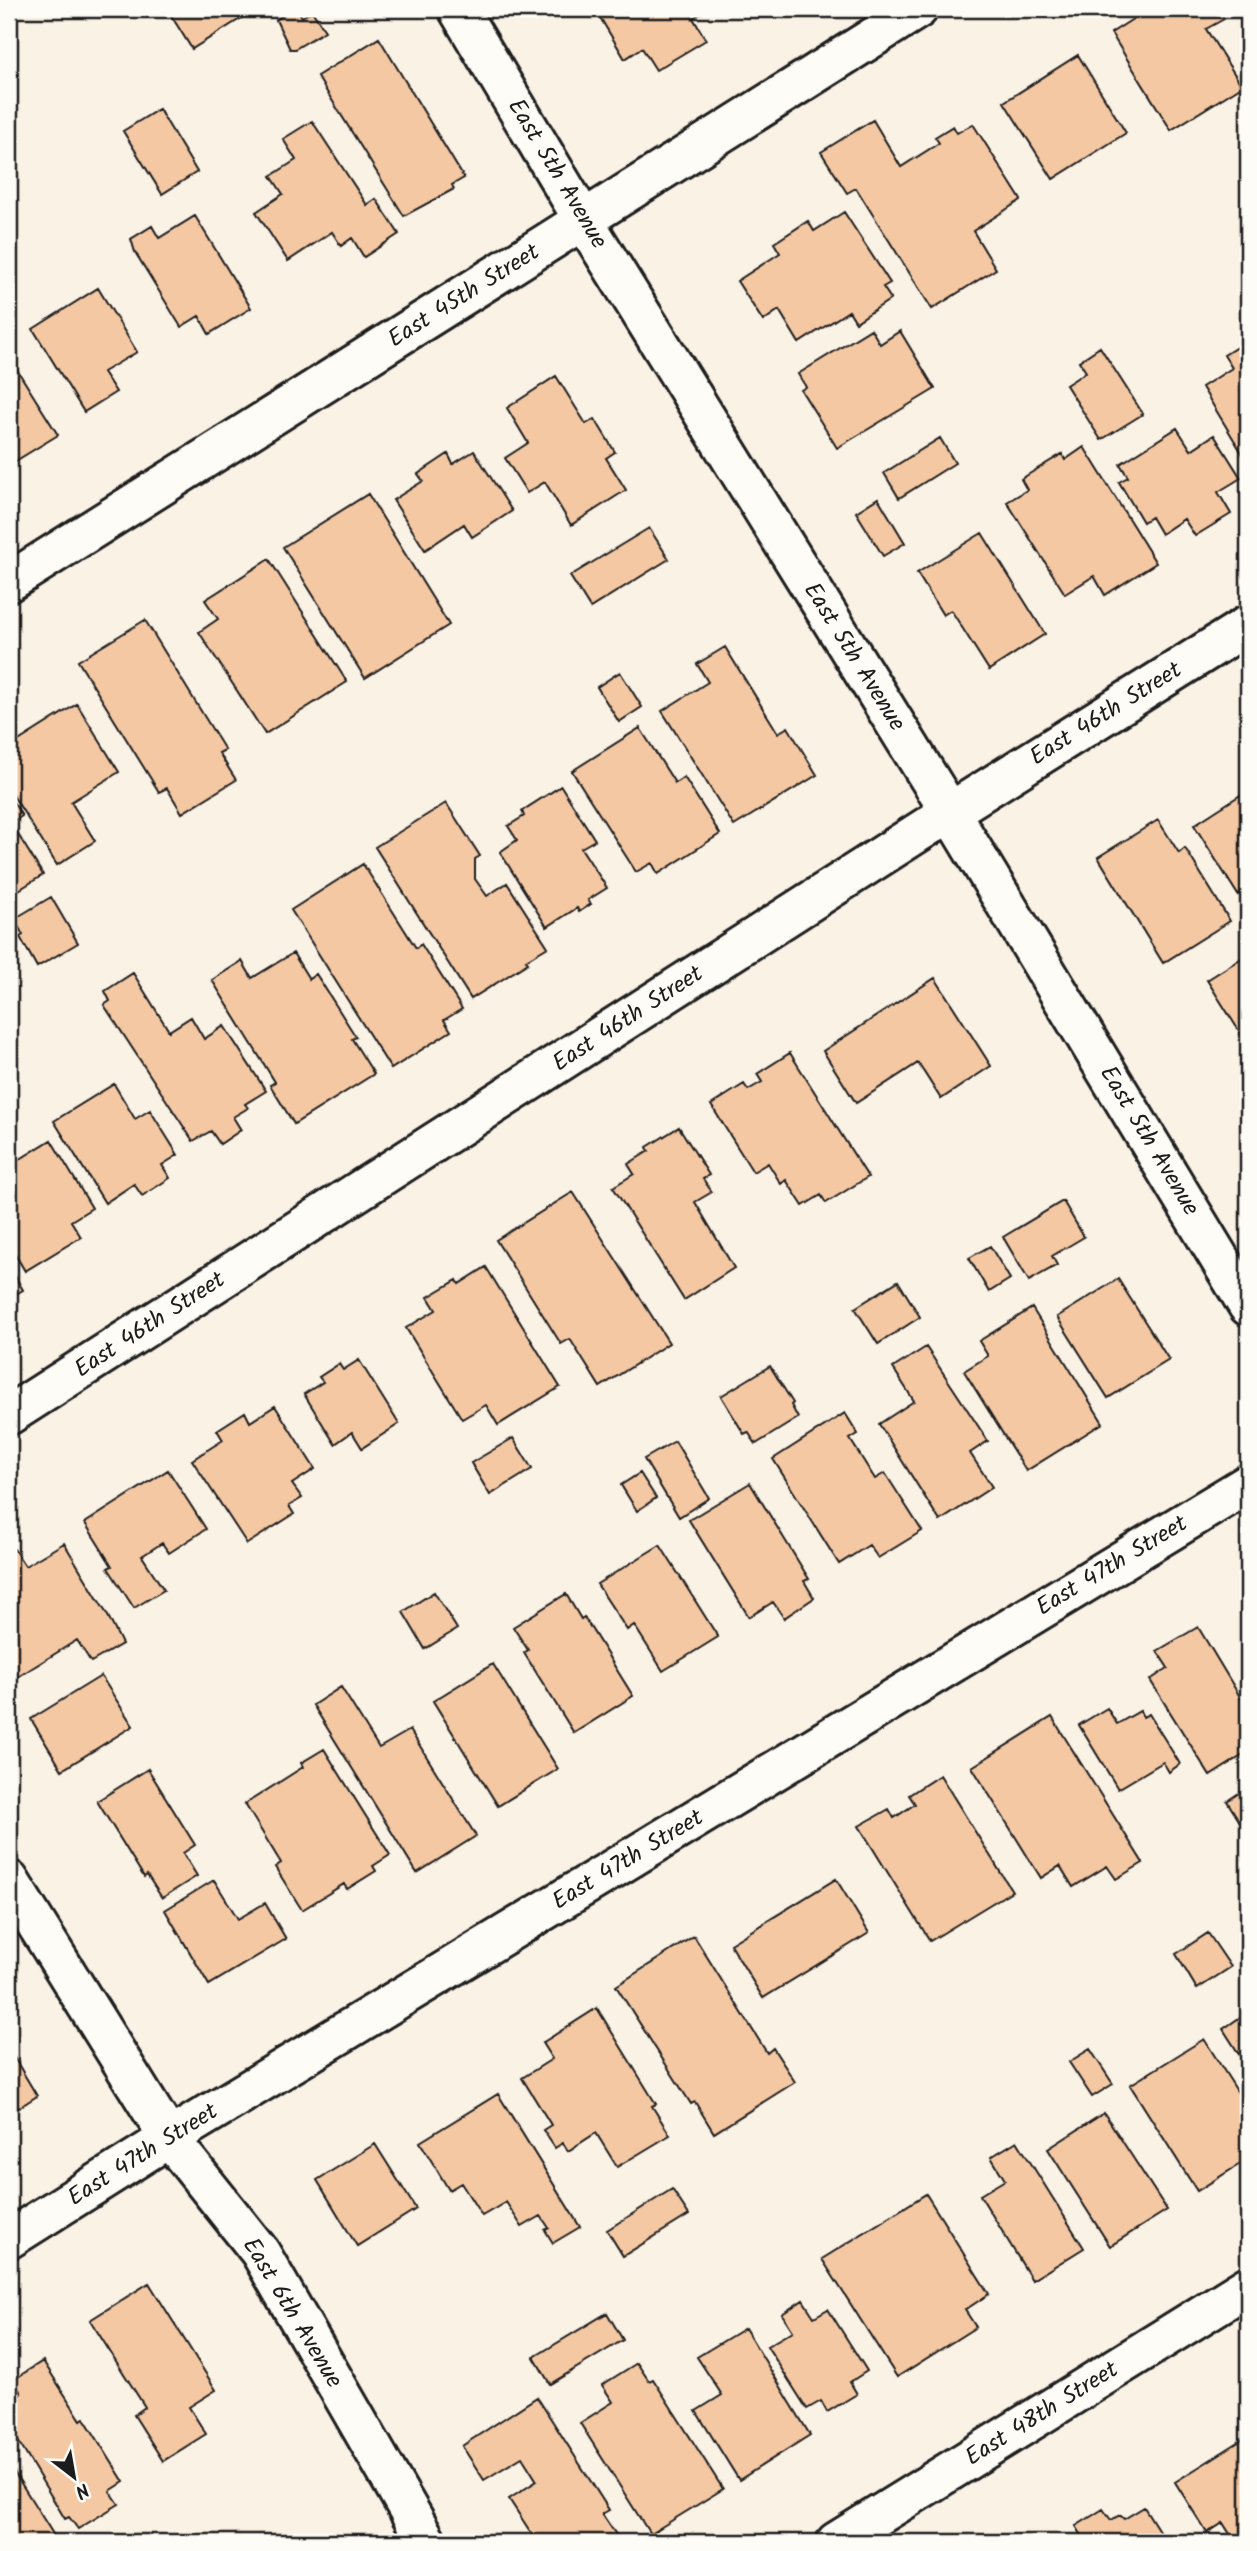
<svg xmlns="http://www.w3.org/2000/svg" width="1257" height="2551" viewBox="0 0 1257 2551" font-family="Kalam,sans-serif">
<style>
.building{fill:#f5c8a4;stroke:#1c1c1c;stroke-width:2}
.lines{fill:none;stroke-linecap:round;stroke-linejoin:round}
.minor-casing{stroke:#1c1c1c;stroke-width:44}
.minor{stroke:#fdfcf7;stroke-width:38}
.labels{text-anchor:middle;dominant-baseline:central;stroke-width:7;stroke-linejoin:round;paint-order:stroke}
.street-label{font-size:24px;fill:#1c1c1c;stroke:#fdfcf7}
</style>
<rect width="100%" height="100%" fill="#fbf2e6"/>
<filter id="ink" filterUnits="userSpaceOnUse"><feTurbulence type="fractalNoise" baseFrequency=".0143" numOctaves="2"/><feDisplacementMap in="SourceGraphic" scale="14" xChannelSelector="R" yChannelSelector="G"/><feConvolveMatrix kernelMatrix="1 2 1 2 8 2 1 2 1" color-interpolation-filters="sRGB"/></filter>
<g filter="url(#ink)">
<path class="building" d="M167,9H256L192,49Z
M292,9H297L302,17L312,11L325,31L295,49H290L276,20Z
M595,9H708L693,18L706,40L656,70L642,48L625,59Z
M1135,9H1218L1224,19L1206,29L1242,86L1171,130L1111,33L1139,15Z
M1234,9H1248V31Z
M379,38L464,178L452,185L454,189L404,216L317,76Z
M1078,55L1126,133L1053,179L1004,102Z
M159,109L197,172L162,194L123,131Z
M873,120L901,167L939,143L935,137L953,126L957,133L973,124L1021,200L973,231L996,269L932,309L856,188L847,193L821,152Z
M312,121L367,205L376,199L399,234L364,257L352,238L341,246L332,232L288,261L256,212L283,194L271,176L296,160L283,139Z
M844,212L890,283L883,287L891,299L856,322L849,311L799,343L779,310L763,321L737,281L780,253L774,243L808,221L814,231Z
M195,216L251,308L209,334L199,316L181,327L135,252L131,239L152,226L159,238Z
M98,288L137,352L103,372L116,392L84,412L33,329Z
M871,329L880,344L900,331L935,389L837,448L801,390L806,387L798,374Z
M1242,344L1248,354V463L1202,387L1232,368L1224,355Z
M1100,347L1143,414L1101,440L1066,385L1086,372L1079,361Z
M9,357L58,435L9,465Z
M556,376L586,424L595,419L615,452L606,458L626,490L571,525L545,482L527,493L505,458L528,443L507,408Z
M1177,428L1191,450L1214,435L1241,478L1218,492L1231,514L1195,536L1184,519L1161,534L1151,517L1143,522L1119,482L1128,477L1120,464Z
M940,438L955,463L899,498L884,473Z
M1084,447L1156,563L1105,595L1094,576L1065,594L1007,502L1027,490L1021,479L1062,454L1065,460Z
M474,451L512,511L472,537L464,524L425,550L393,500L423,481L418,474L448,454L453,464Z
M368,494L449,625L365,678L283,547Z
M878,498L905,543L883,556L856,512Z
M649,528L669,559L590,608L570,576Z
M982,533L1045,634L989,670L951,610L943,615L917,573Z
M269,559L347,682L265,734L199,632L218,619L205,600Z
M145,620L225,750L219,753L236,780L182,813L167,788L159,792L78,661Z
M725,647L778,733L788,727L817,775L734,826L662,711L708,682L697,664Z
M620,672L642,707L619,722L597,687Z
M77,704L119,772L71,802L95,841L57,865L9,789V747Z
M640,728L675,783L684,777L720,834L658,874L652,863L636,872L572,771Z
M561,786L595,840L581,848L607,888L588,900L591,904L579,912L577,908L547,927L500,852L517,840L508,826L524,816L522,811Z
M1248,790V888L1238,895L1194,825Z
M10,797L22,816L11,823L43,875L9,896Z
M446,803L480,856L475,859V879L487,896L507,883L548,947L526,960L528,963L471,999L375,847Z
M1158,820L1179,853L1185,848L1230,921L1163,963L1098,857Z
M363,864L416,948L421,944L462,1009L444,1020L451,1031L391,1069L291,910Z
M51,897L78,943L37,967L20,937L23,935L14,919Z
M293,953L309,979L316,974L356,1037L352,1039L374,1074L294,1124L270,1085L275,1082L212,980L242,961L252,978Z
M1248,954V1030L1241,1034L1207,980Z
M133,973L169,1031L191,1017L204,1039L224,1026L266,1091L245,1104L248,1108L233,1117L241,1130L220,1144L211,1131L193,1141L104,1005L110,1001L105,991Z
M935,978L991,1066L941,1099L918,1063L856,1103L823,1051Z
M790,1053L868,1177L826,1203L821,1195L803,1206L786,1180L781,1184L768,1163L753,1172L711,1105L744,1084L748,1090L762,1082L757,1074Z
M114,1084L135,1119L150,1110L178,1155L162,1165L170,1178L142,1196L134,1184L105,1203L54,1121Z
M679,1127L709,1175L703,1179L712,1192L695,1202L734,1268L684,1300L613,1187L634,1174L628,1164L649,1151L647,1147Z
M51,1140L92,1208L71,1221L81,1237L25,1271L9,1244V1166Z
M573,1192L669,1343L600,1387L570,1339L561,1344L496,1240Z
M1063,1201L1084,1237L1052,1256L1057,1265L1029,1281L1003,1237Z
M990,1246L1010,1279L989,1292L969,1258Z
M9,1266L23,1290L9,1298Z
M486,1267L560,1387L498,1425L486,1405L462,1419L406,1328L436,1310L428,1297L457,1280L459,1284Z
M1118,1279L1169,1360L1108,1398L1057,1317Z
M898,1281L920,1317L878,1344L855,1308Z
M1032,1308L1103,1423L1026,1471L964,1371L988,1356L979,1341Z
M926,1347L988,1441L970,1453L992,1487L940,1521L879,1424L914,1401L893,1368Z
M359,1360L399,1424L362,1448L352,1432L335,1444L304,1394L323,1382L319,1377L339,1364L343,1370Z
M770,1366L793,1403L791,1405L798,1418L756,1444L748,1432L744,1434L721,1396Z
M275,1406L315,1469L292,1484L302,1498L289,1506L294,1514L247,1544L192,1460L223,1440L217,1430L245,1412L250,1422Z
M845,1413L858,1434L850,1439L875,1479L885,1473L922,1531L878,1558L869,1545L839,1564L773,1459Z
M513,1438L532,1469L490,1495L471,1463Z
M675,1441L709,1498L679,1517L644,1459Z
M168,1470L206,1529L169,1553L162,1543L142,1556L164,1590L134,1608L108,1568L112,1566L85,1523Z
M640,1473L656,1498L637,1511L621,1485Z
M750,1483L809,1579L804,1581L814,1598L784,1618L773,1602L749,1617L689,1520Z
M64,1543L108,1616L122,1644L91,1662L77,1640L13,1680L9,1677V1552L14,1549L25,1566Z
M660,1545L718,1637L663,1671L634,1625L627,1630L597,1584Z
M434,1592L457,1629L425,1649L403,1612Z
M566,1594L581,1619L584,1617L633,1696L574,1733L524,1653L528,1650L513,1627Z
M1198,1627L1248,1710V1752L1210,1776L1150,1680L1168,1668L1157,1651Z
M493,1664L558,1769L498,1806L433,1701Z
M101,1676L133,1726L62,1770L31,1719Z
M341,1687L379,1748L410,1730L476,1836L417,1873L313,1705Z
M1107,1708L1117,1724L1140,1711L1143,1717L1149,1714L1180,1764L1169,1772L1163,1762L1118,1789L1079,1725Z
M1052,1717L1143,1863L1116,1879L1107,1866L1073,1887L1060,1866L1041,1878L972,1767Z
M324,1749L390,1855L373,1866L376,1871L347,1889L344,1884L302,1910L275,1867L281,1863L245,1804L303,1767L301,1763Z
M148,1769L195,1845L183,1853L197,1876L162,1898L147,1875L144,1877L97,1801Z
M940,1775L1012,1891L930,1941L859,1826L889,1809L894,1818L915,1804L909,1795Z
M1248,1787V1835L1227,1801Z
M836,1879L869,1933L763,1998L730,1944Z
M214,1880L238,1919L265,1903L286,1939L209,1985L165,1910Z
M1208,1933L1231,1967L1197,1989L1176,1954Z
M694,1936L767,2053L773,2048L795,2082L714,2133L695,2102L691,2104L616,1986Z
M597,2008L656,2104L652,2106L670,2135L617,2167L596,2133L568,2151L563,2143L555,2148L543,2130L551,2125L522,2078L552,2059L542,2043Z
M1248,2012V2068L1223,2029Z
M1204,2039L1242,2099L1247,2096L1248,2099V2159L1197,2191L1130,2085Z
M9,2049L37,2096L9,2114Z
M1090,2049L1113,2084L1092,2097L1069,2062Z
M498,2094L580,2227L553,2243L545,2230L549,2228L541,2216L522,2227L506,2202L482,2216L461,2183L449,2190L420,2142Z
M1104,2113L1167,2210L1110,2246L1048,2149Z
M1017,2141L1084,2248L1032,2280L980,2195L1005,2180L991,2157Z
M375,2144L416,2209L357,2246L317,2180Z
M672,2189L689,2215L623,2256L607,2230Z
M926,2194L989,2294L965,2310L976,2327L897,2377L822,2259Z
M149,2283L216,2390L189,2407L206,2434L163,2461L134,2415L145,2407L90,2320Z
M803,2300L814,2317L828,2309L867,2371L850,2382L857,2394L827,2412L821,2401L807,2409L767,2346L793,2331L782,2314Z
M607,2313L623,2340L550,2384L534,2357Z
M745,2328L810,2435L739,2480L696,2411L722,2395L697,2357Z
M43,2361L81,2420L84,2418L124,2482L110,2491L119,2504L78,2529L69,2517L65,2519L9,2426V2401L21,2393L13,2380Z
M637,2363L649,2381L653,2379L723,2489L650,2534L580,2423L613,2402L602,2385Z
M537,2397L609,2510L602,2514L621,2542H537L509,2499L537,2481L522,2457L484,2480L462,2446Z
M1245,2438L1248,2442V2542H1235L1223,2523L1207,2533L1175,2482Z
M9,2464L58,2542H14L12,2540L9,2542Z
M1144,2507L1166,2542H1086L1076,2526L1103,2509L1111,2520L1120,2515L1124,2519Z"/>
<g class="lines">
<g class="minor-casing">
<path id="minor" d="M458,9L584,221L950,812L1248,1306
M9,582L918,9
M9,1415L950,812L1248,625
M9,1880L169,2138L260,2252L427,2542
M9,2239L169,2138L1248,1484
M836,2542L1248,2286"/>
</g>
<use href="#minor" class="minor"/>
</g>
</g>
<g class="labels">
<g class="street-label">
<text transform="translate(557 174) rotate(59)">East 5th Avenue</text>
<text transform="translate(464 296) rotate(-32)">East 45th Street</text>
<text transform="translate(854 657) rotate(58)">East 5th Avenue</text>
<text transform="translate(1106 714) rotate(-32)">East 46th Street</text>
<text transform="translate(628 1019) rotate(-33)">East 46th Street</text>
<text transform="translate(1149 1141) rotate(59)">East 5th Avenue</text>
<text transform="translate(150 1325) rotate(-33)">East 46th Street</text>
<text transform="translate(1112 1566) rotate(-31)">East 47th Street</text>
<text transform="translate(628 1860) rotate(-31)">East 47th Street</text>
<text transform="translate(143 2155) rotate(-32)">East 47th Street</text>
<text transform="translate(292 2313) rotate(59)">East 6th Avenue</text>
<text transform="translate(1042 2414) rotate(-32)">East 48th Street</text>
</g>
</g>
<rect width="1257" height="2551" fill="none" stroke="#fdfcf7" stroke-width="35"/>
<rect x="18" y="18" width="1222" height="2516" fill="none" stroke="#1c1c1c" stroke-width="2.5" filter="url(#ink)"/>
<g transform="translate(74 2477) rotate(149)" stroke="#fdfcf7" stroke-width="5" paint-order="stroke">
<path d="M0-5L12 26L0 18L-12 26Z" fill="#1c1c1c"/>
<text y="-10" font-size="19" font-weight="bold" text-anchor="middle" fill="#1c1c1c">N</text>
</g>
</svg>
